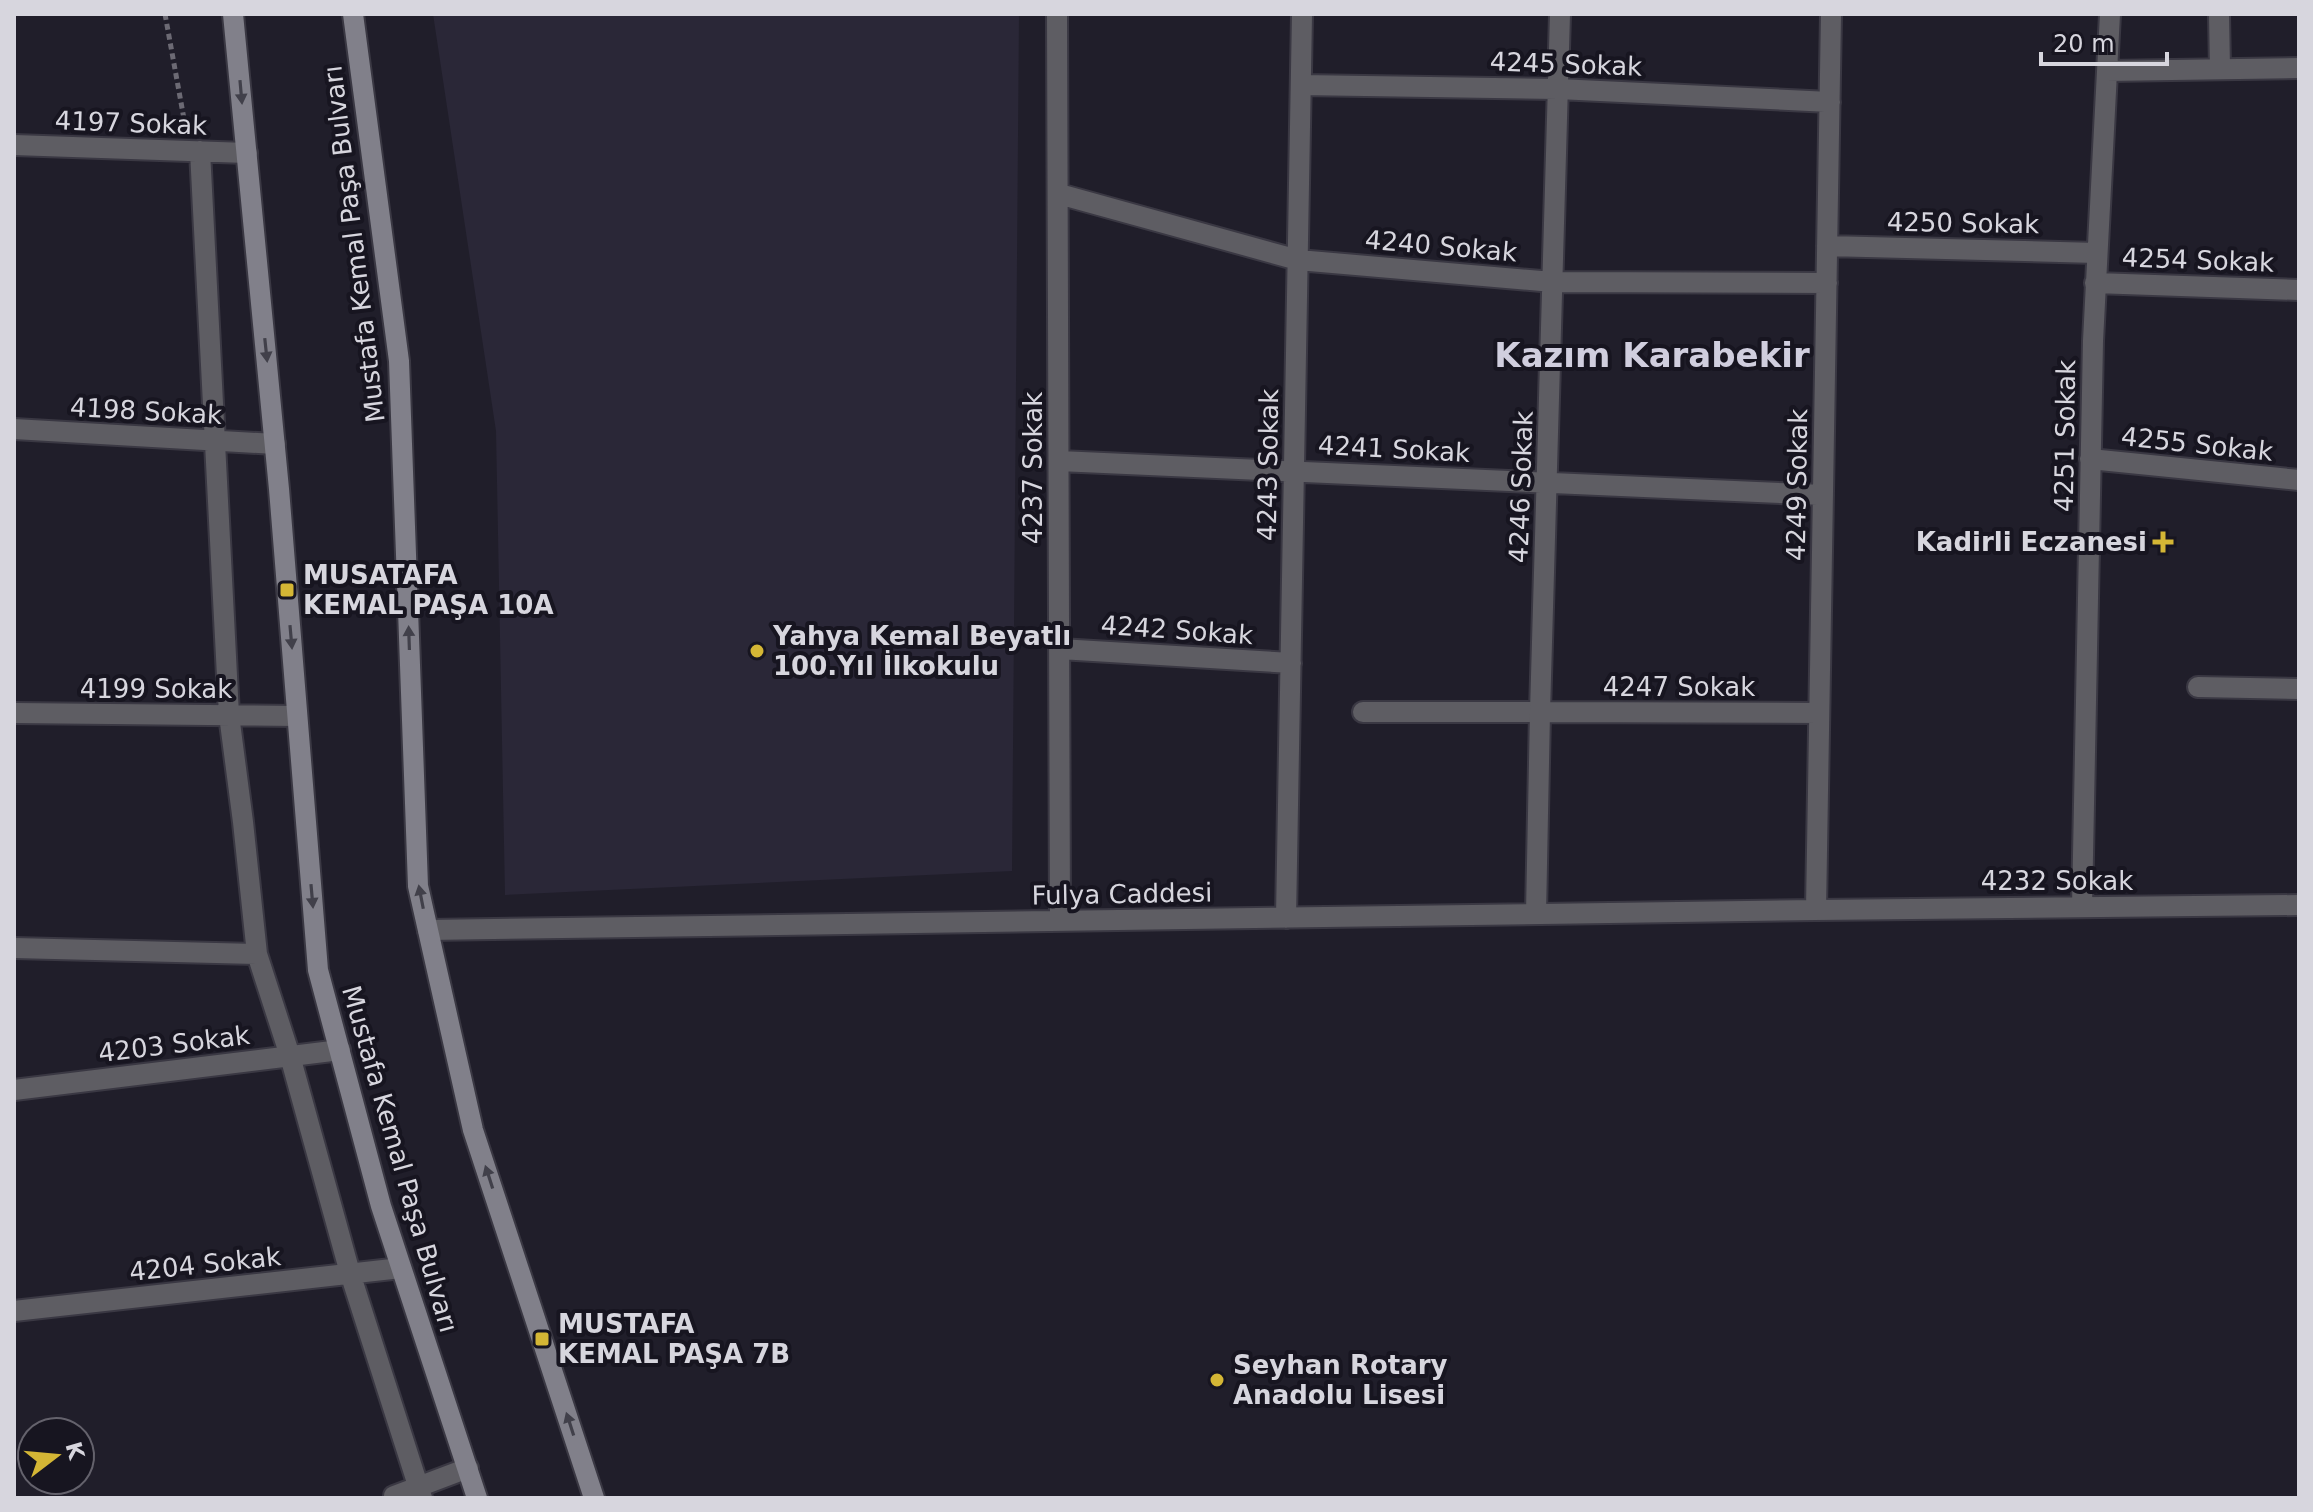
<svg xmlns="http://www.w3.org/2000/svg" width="2313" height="1512" viewBox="0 0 2313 1512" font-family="'DejaVu Sans',sans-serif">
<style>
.built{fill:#2a2737}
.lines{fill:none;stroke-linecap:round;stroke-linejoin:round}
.lane-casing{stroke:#3a3843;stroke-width:24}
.street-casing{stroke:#3a3843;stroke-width:24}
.secondary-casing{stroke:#3a3843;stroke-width:24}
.path{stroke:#6c6a74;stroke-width:5;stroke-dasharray:6 4;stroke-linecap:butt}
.lane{stroke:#5e5d63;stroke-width:20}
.street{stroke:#5e5d63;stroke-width:20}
.secondary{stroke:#81808a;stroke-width:20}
.oneway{fill:#41404a}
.poi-dot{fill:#d4b635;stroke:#171520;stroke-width:3}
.labels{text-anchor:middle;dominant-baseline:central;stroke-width:8;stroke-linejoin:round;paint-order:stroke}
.street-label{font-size:26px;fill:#d7d6de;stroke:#171520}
.poi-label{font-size:26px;font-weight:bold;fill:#d7d6de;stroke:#171520;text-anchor:start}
.district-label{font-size:34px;font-weight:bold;fill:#d0cede;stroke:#171520}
</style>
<rect width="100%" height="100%" fill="#201e2a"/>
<path class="built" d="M433,14H1019L1012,871L505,895L496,431Z"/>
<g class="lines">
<g class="lane-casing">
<path id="lane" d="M1363,712H1540"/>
</g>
<g class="street-casing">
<path id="street" d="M1057,14L1060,921
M2219,14L2220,69
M2107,71L2299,68
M1301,85L1558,89L1830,102
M14,145L247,153
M200,151L229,715L243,822L257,954L290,1056L350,1273L422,1498
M1059,194L1298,260L1553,282L1827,283
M1827,246L2097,253
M2095,283L2299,290
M14,429L275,444
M2090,459L2299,480
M1059,461L1823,495
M1060,649L1291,663
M2198,687L2299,689
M1540,712L1819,713
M14,713L297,716
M2082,907L2093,341L2110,14
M1816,910L1831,14
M1536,914L1540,712L1560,14
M1286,918L1302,14
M428,930L1816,910L2299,905
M14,948L257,954
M14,1090L340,1050
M14,1311L401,1268
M394,1498V1496L468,1468"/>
</g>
<g class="secondary-casing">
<path id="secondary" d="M233,14L279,489L318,970L381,1206L477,1498
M353,14L399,361L418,886L473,1130L594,1498"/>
</g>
<path class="path" d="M165,14L184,119"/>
<use href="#lane" class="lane"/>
<use href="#street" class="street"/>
<use href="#secondary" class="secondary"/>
</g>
<defs><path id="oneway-solid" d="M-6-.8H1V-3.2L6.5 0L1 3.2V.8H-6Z" transform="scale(2)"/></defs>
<g class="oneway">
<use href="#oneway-solid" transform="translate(241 92) rotate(85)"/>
<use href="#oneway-solid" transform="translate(266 350) rotate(84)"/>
<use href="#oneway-solid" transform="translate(291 637) rotate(85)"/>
<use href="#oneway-solid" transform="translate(409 638) rotate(-92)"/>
<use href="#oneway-solid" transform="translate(312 896) rotate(85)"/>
<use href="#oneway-solid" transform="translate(421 897) rotate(-101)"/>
<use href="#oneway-solid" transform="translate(489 1177) rotate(-108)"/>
<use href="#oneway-solid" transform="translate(570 1424) rotate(-108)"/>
</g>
<g class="poi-dot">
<path d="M2159 530h8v8h8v8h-8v8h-8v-8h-8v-8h8z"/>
<rect x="279" y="582" width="16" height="16" rx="4"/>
<circle cx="757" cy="651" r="8"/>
<rect x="534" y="1331" width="16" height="16" rx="4"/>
<circle cx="1217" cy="1380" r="8"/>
</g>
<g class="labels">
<g class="street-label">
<text transform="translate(1566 64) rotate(2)">4245 Sokak</text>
<text transform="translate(131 123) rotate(2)">4197 Sokak</text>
<text transform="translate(1963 223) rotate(1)">4250 Sokak</text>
<text transform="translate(354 244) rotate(-97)">Mustafa Kemal Paşa Bulvarı</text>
<text transform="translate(1441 246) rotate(5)">4240 Sokak</text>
<text transform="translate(2198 260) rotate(2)">4254 Sokak</text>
<text transform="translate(146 411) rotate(3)">4198 Sokak</text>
<text transform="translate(2065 436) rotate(-89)">4251 Sokak</text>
<text transform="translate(2197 444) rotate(6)">4255 Sokak</text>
<text transform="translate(1394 449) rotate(3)">4241 Sokak</text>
<text transform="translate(1268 465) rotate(-89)">4243 Sokak</text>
<text transform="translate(1033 468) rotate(-90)">4237 Sokak</text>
<text transform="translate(1797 485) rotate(-89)">4249 Sokak</text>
<text transform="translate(1521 487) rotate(-88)">4246 Sokak</text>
<text transform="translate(1177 630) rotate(4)">4242 Sokak</text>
<text x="1679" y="687">4247 Sokak</text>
<text x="156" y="689">4199 Sokak</text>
<text x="2057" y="881">4232 Sokak</text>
<text transform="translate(1122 894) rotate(-1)">Fulya Caddesi</text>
<text transform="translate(174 1044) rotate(-7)">4203 Sokak</text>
<text transform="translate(400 1159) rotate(74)">Mustafa Kemal Paşa Bulvarı</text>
<text transform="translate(205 1264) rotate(-6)">4204 Sokak</text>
</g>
<g class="poi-label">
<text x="2147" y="542" text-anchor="end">Kadirli Eczanesi</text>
<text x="303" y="575">MUSATAFA<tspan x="303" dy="30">KEMAL PAŞA 10A</tspan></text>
<text x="773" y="636">Yahya Kemal Beyatlı<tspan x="773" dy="30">100.Yıl İlkokulu</tspan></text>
<text x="558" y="1324">MUSTAFA<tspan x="558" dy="30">KEMAL PAŞA 7B</tspan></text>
<text x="1233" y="1365">Seyhan Rotary<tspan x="1233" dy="30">Anadolu Lisesi</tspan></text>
</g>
<g class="district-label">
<text x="1652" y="355">Kazım Karabekir</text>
</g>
</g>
<rect width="2313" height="1512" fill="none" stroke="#d7d6de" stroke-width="32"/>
<g transform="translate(56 1456) rotate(74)"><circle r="38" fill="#171520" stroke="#64626c" stroke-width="2"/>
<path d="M0-6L14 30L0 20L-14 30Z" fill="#d4b635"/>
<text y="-12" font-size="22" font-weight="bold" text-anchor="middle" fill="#d7d6de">K</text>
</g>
<path d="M2041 52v12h126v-12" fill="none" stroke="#d7d6de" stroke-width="4"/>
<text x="2053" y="52" font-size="24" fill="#d7d6de" stroke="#171520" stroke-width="6" paint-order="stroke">20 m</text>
</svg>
